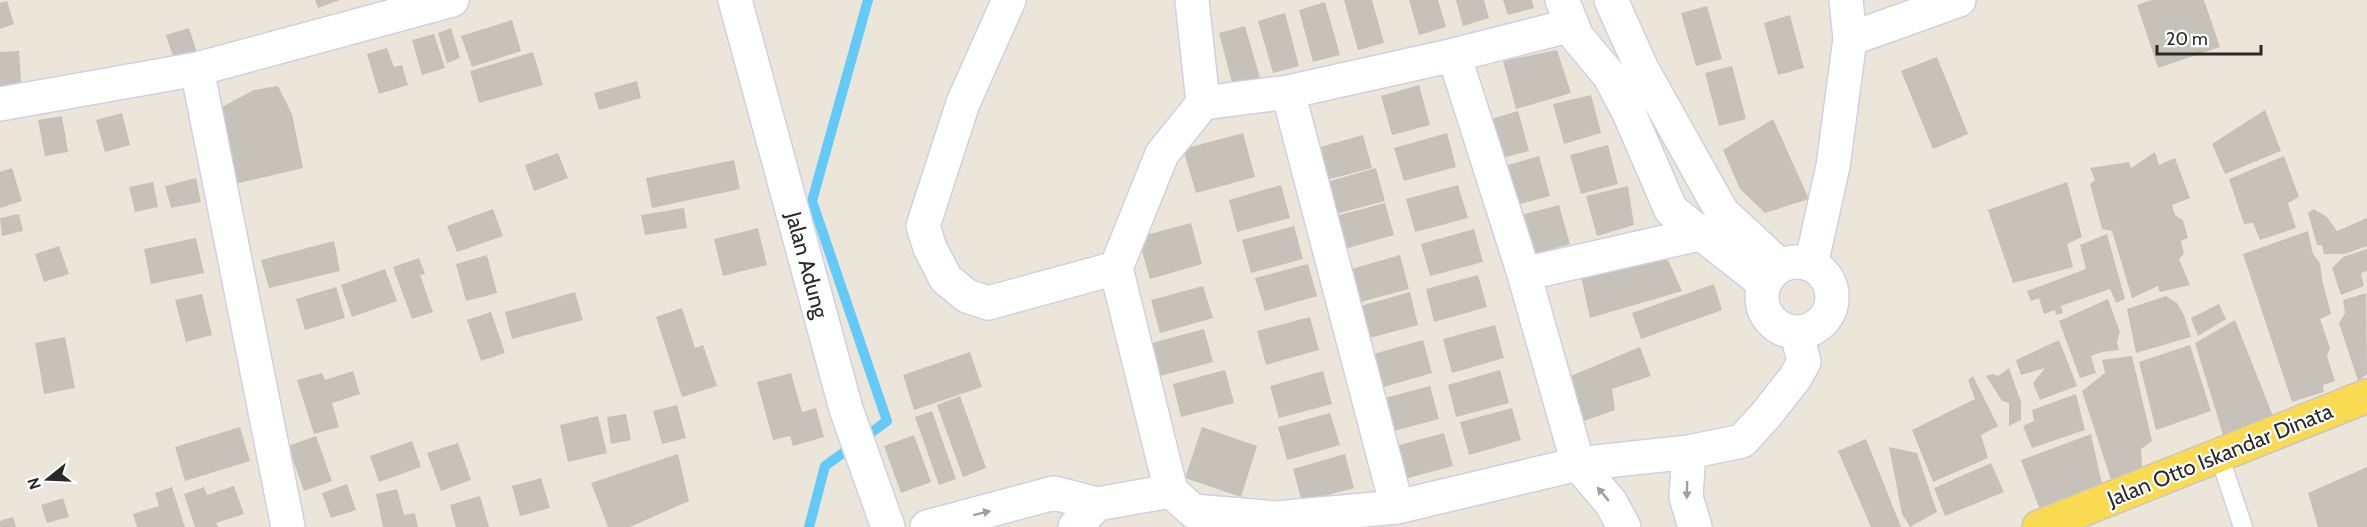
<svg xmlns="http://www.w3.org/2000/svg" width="2367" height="527" viewBox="0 0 2367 527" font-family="Cabin,sans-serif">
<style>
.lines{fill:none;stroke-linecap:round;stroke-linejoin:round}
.stream{stroke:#63c9f7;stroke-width:10}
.building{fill:#c7c2b9}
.service-casing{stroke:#ced1e3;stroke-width:21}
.minor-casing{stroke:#ced1e3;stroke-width:36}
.secondary-casing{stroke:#ced1e3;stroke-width:36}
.primary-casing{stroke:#c7c7c7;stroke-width:36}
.service{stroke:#fff;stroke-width:18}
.minor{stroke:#fff;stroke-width:33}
.secondary{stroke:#fff;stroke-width:33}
.primary{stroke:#fada50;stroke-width:33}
.oneway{fill:#9f9f9f}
.labels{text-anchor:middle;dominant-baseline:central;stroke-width:4.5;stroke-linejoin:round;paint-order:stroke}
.street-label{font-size:22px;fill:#292929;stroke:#fff}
</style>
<rect width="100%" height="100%" fill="#ece5d9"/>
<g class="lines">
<path class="stream" d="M809,527L825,466L887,421L812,201L868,0"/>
</g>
<path class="building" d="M315,0H340L318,8Z
M1344,0H1372L1384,43L1358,50Z
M1409,0H1438L1446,27L1419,35Z
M1456,0H1484L1489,18L1463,26Z
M1503,0H1532L1534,8L1508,15Z
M2152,0H2204L2220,47L2158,68L2137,5Z
M7,1L14,24L0,29V3Z
M1325,2L1340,55L1313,62L1299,10Z
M1707,6L1722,59L1696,66L1681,13Z
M1285,13L1299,66L1273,73L1258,21Z
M1790,15L1804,68L1778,75L1764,23Z
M512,20L521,51L472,67L461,36Z
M1245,26L1260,78L1233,86L1219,33Z
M189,28L199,59L176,66L166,35Z
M451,28L460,58L447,63L438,33Z
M434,34L445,68L422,75L412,40Z
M387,48L394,67L402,65L408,85L379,94L367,54Z
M1557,50L1571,93L1516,109L1503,61Z
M19,51L22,95L0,97V52Z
M533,52L543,85L479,103L470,71Z
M1937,57L1968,134L1933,149L1901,71Z
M1732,66L1746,119L1719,126L1705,73Z
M637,81L641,98L599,110L594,93Z
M1419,85L1430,125L1392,135L1381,96Z
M278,86L292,114L303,168L235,184L216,110L254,90Z
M1591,95L1601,133L1564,144L1553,104Z
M2265,110L2281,151L2225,174L2212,144Z
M1518,111L1529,151L1491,161L1481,122Z
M122,113L130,145L105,152L96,120Z
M62,116L68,152L45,156L38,120Z
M1773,119L1809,199L1765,213L1740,189L1723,150Z
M1243,133L1255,177L1196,193L1183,149Z
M1447,133L1456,167L1404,181L1394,148Z
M1363,135L1372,168L1319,182L1310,150Z
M1608,145L1618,184L1581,194L1570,155Z
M2155,152L2159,165L2175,158L2190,198L2172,205L2175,215L2183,220L2188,238L2181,241L2184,254L2179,259L2190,285L2160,292L2158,286L2132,298L2112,231L2102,229L2090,184L2095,180L2090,168L2129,162L2131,168Z
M558,153L568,178L534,191L525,165Z
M1539,156L1550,196L1513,206L1502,167Z
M2284,156L2299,197L2288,203L2296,228L2260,240L2253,223L2244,224L2229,179Z
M734,160L740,189L652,208L646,178Z
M12,168L22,201L0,208V172Z
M1376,168L1385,201L1332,215L1323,183Z
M196,178L201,202L171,208L165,186Z
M153,182L158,207L135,212L129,187Z
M2067,182L2082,237L2067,244L2073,267L2013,283L1988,210Z
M1281,185L1290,218L1237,232L1229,200Z
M1458,185L1468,218L1415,232L1406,199Z
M1628,186L1634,225L1597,236L1586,196Z
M1385,203L1394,235L1341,250L1332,217Z
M1559,205L1570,244L1532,255L1521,215Z
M684,208L687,228L645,235L641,215Z
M493,209L503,236L457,252L447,226Z
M2314,209L2327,217L2337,231L2367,218V246L2345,254H2324L2322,245H2317L2308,213Z
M19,214L23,231L2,236L0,218Z
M1191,223L1202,264L1150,279L1138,237Z
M1294,226L1303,259L1251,273L1242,240Z
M758,228L767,265L723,276L714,239Z
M1474,229L1483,262L1430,276L1421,244Z
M2308,231L2313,254L2320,263L2322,279L2331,314L2320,319L2330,348L2327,356L2335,381L2323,385L2324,392L2292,402L2243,254Z
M2107,234L2125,299L2116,303L2110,289L2061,306L2063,313L2056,315L2055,310L2044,314L2039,298L2031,301L2027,291L2086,269L2080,245Z
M196,238L204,273L151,284L144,249Z
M334,241L340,271L269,288L261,260Z
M59,246L69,274L44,282L35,254Z
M2367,249V271L2361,273L2364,286L2341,295L2332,268L2343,257Z
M1658,252L1669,262L1682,291L1590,318L1580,272Z
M487,255L497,293L466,301L456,264Z
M1400,255L1409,289L1357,303L1348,270Z
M419,258L425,274L420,275L433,312L412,319L393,267Z
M1308,264L1317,296L1265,311L1255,278Z
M385,269L397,301L352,317L341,285Z
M1478,275L1487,307L1434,322L1426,289Z
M1714,284L1722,310L1641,339L1632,313Z
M1203,286L1213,318L1160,333L1151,300Z
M336,287L345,318L305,330L296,299Z
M575,292L583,320L512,339L505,312Z
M1410,292L1418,325L1366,339L1357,307Z
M2366,293L2367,374L2358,381L2339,323L2345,313L2343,300Z
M202,294L212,335L186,342L175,300Z
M2166,296L2177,303L2184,315L2191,337L2136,353L2127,309Z
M2108,299L2120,332L2117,342L2119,350L2102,352L2091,356L2096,373L2080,378L2059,321Z
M2219,304L2226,319L2198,336L2191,318Z
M682,308L695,348L703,345L717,386L682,397L656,317Z
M491,312L505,353L481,361L467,320Z
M1310,317L1319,350L1266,365L1257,331Z
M2235,320L2273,416L2224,438L2195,343Z
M1495,325L1504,358L1452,373L1443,339Z
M1204,329L1213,362L1160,376L1152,343Z
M65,337L75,388L44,394L35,343Z
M1423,340L1432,373L1380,388L1370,355Z
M2059,340L2077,386L2040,400L2033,383L2045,368L2021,375L2016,360Z
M2190,345L2211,411L2156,430L2139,362Z
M1640,347L1651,376L1612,389L1615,410L1581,422L1547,386Z
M970,352L982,387L914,410L903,375Z
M2132,356L2152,441L2141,449L2142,467L2124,477L2114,489L2082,391L2105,373L2102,360Z
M2009,368L2021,402V420L2009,426V403L2002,401L1986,376L1993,374L1998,376Z
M1225,370L1234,403L1181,417L1173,384Z
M1500,370L1509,403L1456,417L1448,385Z
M353,371L360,394L332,403L339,427L314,434L297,380L322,373L325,380Z
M1323,371L1332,404L1279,418L1270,386Z
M791,373L802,412L816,408L824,437L793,446L790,436L773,440L757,382Z
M1973,376L1998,426L1981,435L1988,458L1933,482L1912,430L1975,399L1968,380Z
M1430,386L1439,419L1386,433L1377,400Z
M2076,394L2085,430L2032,448L2023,426L2034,421L2032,410Z
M960,396L986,468L963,477L937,405Z
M677,405L686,438L662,444L653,411Z
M1512,408L1521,440L1469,455L1460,422Z
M932,411L956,479L939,485L915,417Z
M1330,413L1340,445L1287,460L1278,427Z
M626,414L631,440L611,444L607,417Z
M598,416L607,453L568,462L560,425Z
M240,427L250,461L185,481L175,447Z
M1202,427L1257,446L1241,497L1185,478Z
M1444,433L1453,466L1401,480L1392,447Z
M2091,434L2103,489L2040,510L2021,460Z
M914,435L931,482L901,493L884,446Z
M316,436L332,481L304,491L288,446Z
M1866,439L1901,527H1871L1838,451Z
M412,441L421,467L379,482L370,456Z
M458,443L471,480L441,491L427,453Z
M1889,447L1917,453L1937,512L1910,527L1902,514Z
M678,454L689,501L630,527H608L591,483Z
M1345,454L1354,488L1302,502L1293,469Z
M1991,463L2004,492L1945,516L1934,488Z
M2367,467V527H2318L2308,493Z
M541,478L550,508L520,516L512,486Z
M347,484L356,510L331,518L322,493Z
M234,486L244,514L216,523L218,527H195L184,494L204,487L207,495Z
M172,487L185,527H137L133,514L159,506L155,493Z
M397,489L404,515L415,513L418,527H383L376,494Z
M480,496L489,527H456L450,505Z
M63,498L69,517L47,523L41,505Z
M13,517L16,527H0V521Z"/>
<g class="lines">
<g class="service-casing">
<path id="service" d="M2219,455L2243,527"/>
</g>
<g class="minor-casing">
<path id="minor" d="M1009,0L963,103L923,226L930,248L946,279L967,296L988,303L1116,268L1171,491
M1192,0L1203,103
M1562,0L1577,37L1609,75L1629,113L1671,210L1764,283
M1611,0L1642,69L1722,212L1780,266
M1850,39L1959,0
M1454,55L1524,274L1578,464L1611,503L1624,527
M197,69L288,527
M1288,92L1397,507
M0,104L197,69L452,0
M1762 297a35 35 0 1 1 70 0a35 35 0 1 1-70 0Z
M1811,265L1833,166L1850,39L1846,0
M1116,268L1162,154L1203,103L1288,92L1454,55L1572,25
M1524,274L1699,234
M1689,452L1686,497L1695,527
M927,527L1054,493L1097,504L1171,491L1193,511L1276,518L1397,507L1578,464L1689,452L1742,441L1765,416L1795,378L1804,362L1797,333
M1075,527L1097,504"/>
</g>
<g class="secondary-casing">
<path id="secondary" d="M735,0L846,409L888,527"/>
</g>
<g class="primary-casing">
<path id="primary" d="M2039,527L2367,396"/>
</g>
<use href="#service" class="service"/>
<use href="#minor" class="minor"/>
<use href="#secondary" class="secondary"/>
<use href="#primary" class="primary"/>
</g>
<defs><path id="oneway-solid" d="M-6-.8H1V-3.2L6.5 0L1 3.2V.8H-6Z" transform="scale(1.5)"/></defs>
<g class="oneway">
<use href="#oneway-solid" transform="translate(1687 490) rotate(91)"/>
<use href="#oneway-solid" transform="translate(1603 494) rotate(-130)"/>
<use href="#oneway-solid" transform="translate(982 513) rotate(-14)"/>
</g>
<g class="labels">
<g class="street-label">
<text transform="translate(807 265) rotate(75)">Jalan Adung</text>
<text transform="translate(2220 455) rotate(-22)">Jalan Otto Iskandar Dinata</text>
</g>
</g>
<g transform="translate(48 479) rotate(252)" stroke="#ffffff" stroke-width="4.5" paint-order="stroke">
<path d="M0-4.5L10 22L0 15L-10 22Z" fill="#292929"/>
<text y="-9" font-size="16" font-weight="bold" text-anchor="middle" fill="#292929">N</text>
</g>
<path d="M2157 45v9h104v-9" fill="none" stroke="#292929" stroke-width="3"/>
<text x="2166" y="45" font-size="18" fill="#292929" stroke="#ffffff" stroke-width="4.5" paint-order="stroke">20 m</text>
</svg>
